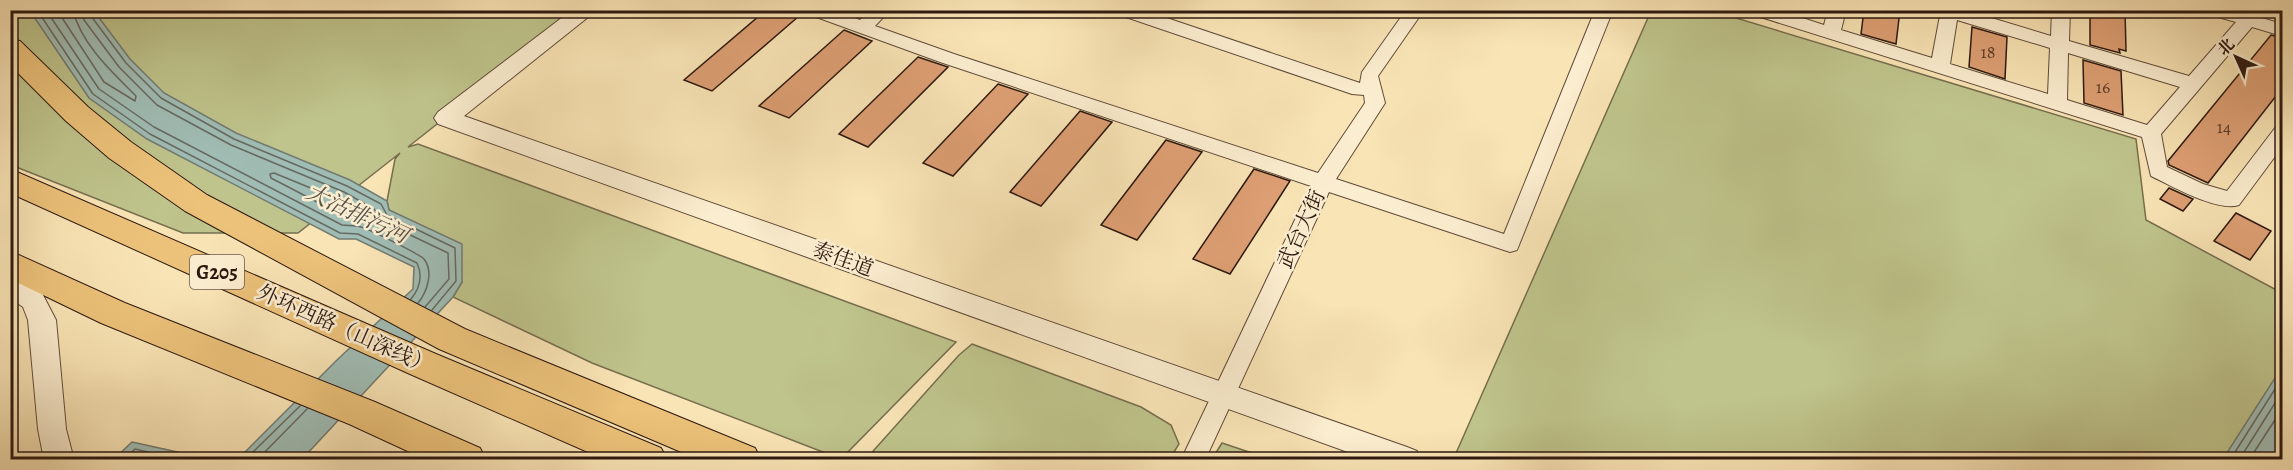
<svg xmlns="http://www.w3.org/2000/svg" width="2293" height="470" viewBox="0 0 2293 470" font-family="Alegreya,'Noto Serif SC',serif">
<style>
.green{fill:#bfc48c;stroke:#766e4e;stroke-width:1.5}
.water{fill:#a0bdb5;stroke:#727b73;stroke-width:1.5}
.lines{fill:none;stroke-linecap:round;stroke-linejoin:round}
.shore{stroke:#666a62;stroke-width:1.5}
.building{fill:#dd9f73;stroke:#2d1810;stroke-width:1.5}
.minor-casing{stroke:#604b39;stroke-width:2}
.tertiary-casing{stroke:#604b39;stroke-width:2}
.trunk-casing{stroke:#2d1810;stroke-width:2}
.minor{fill:#fbedcf;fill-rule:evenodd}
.tertiary{fill:#fbedcf;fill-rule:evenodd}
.trunk{fill:#ecc27a;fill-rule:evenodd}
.labels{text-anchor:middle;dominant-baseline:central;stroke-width:5;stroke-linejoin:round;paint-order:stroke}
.number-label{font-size:18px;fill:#593a29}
.shield{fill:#fbedcf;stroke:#6b5849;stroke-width:1.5}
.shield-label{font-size:20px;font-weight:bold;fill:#2d1810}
.street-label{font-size:21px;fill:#2d1810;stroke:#fbedcf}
.water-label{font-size:22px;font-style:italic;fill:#55524a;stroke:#fbedcf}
</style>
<rect width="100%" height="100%" fill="#f9e4b5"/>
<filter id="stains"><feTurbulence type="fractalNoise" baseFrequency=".00333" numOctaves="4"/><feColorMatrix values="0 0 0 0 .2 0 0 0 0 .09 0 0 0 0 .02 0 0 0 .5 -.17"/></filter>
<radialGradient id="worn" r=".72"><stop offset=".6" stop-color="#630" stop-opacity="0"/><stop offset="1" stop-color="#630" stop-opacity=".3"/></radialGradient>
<path class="green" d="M10,11H580L408,147L418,144L956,342L841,459L592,363L453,297L462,282L421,226L389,210L387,201L395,159L400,153L298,233H183L11,165Z
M1651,11H1713L2136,139L2146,220L2282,293V459L1453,460Z
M972,344L1141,407L1171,425L1179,444L1169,460L866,459L959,355Z
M1222,443L1270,459H1212Z"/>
<path class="water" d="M30,11H94L130,59L164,93L236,133L350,180L387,201L389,210L462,244V282L453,297L306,455L307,459H244V453L338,359L413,289L414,267L356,239H339L147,139L89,98Z
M2282,367V459H2223Z
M132,442L191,455L187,459H114Z"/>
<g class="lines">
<path class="shore" d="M37,10L93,94L150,134L340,233L358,234L417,263C423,276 420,288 411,299
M46,10L99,89L154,127L342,225C348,226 355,225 361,227C369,229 419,254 424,259C434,272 427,292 418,303
M57,10L104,82L135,101L136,96C112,72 81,44 73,10
M82,10L84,20L119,67L157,105L231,145L344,192L374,209L383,222L448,253L449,279L425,307
M90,10L91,16L126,63L161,98L234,139L347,186L381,204L387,215L455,248L456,281L432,310
M274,173L340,200L360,211V215L344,216L271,178L270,174Z
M123,460L135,449L182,460
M250,460L251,454L300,406
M257,460L307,409
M2230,460L2282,378
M2239,460L2282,392
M2249,460L2282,409"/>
</g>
<path class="building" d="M766,10H785L799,16L712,91L684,80Z
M1864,10H1900L1896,44L1861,34Z
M2090,10H2125L2126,51L2119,49L2120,53L2090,45Z
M1972,27L2007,37L2005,79L1969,67Z
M844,30L872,41L789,118L759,106Z
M2271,35L2283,38V87L2208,183L2169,165L2168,161Z
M918,57L948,67L868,147L839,134Z
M2083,60L2121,71L2123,115L2084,103Z
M998,84L1028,94L953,176L923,163Z
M1080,111L1112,122L1041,206L1010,192Z
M1166,140L1202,152L1137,240L1101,225Z
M1254,169L1290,181L1230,274L1193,259Z
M2169,188L2193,199L2183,211L2160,199Z
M2236,213L2271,231L2250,260L2214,241Z"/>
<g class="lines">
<g class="minor-casing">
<path id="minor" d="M805,10H833L860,20L870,10H890L875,26L954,54L1318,173L1365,103L1364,95L1352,94L1117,14L1114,10H1143L1360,83L1362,72L1406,10H1424L1378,76L1385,103L1336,179L1504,234L1595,10H1613L1517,250L1510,252L1329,192L1205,460H1181L1311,186L940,62L808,14Z
M1748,10H1778L1824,25L1828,10H1846L1841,30L1932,58L1941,10H1965L2051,36L2052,10H2070L2069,41L2189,76L2236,22L2207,14L2204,10H2235L2282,24V36L2252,27L2161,134L2167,167L2203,184L2227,191L2275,128L2282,126V147L2239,205C2217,212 2172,186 2151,176L2142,137L1751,14ZM1957,20L2050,48L2048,94L1950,64ZM2068,53L2180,87L2147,125L2067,100Z"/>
</g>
<g class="tertiary-casing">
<path id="tertiary" d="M572,10H597L464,116L1407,447L1417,451L1422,460H1370L438,124L434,118L438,112Z
M10,274L19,277L42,293L56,320L66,429L74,460H44L38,429L28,320L23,307L10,298Z"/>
</g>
<g class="trunk-casing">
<path id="trunk" d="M10,39L20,41L88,107L131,142L207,195L465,329L755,448L761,460H700L439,349L185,211L109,158L66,121L10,65Z
M10,169L436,354L661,448L667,460H606L410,374L10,193Z
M10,251L125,303L375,402L480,448L486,460H427L349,424L101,323L10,279Z"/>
</g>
<use href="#minor" class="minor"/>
<use href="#tertiary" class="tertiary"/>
<use href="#trunk" class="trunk"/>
</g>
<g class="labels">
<g class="number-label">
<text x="1988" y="52">18</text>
<text x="2103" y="87">16</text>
<text x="2224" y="127">14</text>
</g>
<rect class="shield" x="190" y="255" width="54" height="34" rx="4.5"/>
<g class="shield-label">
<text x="217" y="272">G205</text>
</g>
<g class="street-label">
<text transform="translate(1301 229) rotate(-65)">武台大街</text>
<text transform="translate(843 259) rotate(20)">泰佳道</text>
<text transform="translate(345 329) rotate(24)">外环西路（山深线）</text>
</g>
<g class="water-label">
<text transform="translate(357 214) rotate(25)">大沽排污河</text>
</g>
</g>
<rect width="2293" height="470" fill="none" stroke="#f9e4b5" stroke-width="36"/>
<rect x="12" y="12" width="2269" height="446" fill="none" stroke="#2d1810" stroke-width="3"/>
<rect x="18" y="18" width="2257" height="434" fill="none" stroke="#2d1810" stroke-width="1.5"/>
<g transform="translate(2236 57) rotate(315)" stroke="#fbedcf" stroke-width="4.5" paint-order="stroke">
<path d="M0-4.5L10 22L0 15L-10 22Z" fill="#2d1810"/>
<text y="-9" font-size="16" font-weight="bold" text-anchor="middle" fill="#2d1810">北</text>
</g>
<rect width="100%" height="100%" filter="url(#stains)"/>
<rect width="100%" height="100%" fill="url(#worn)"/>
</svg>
